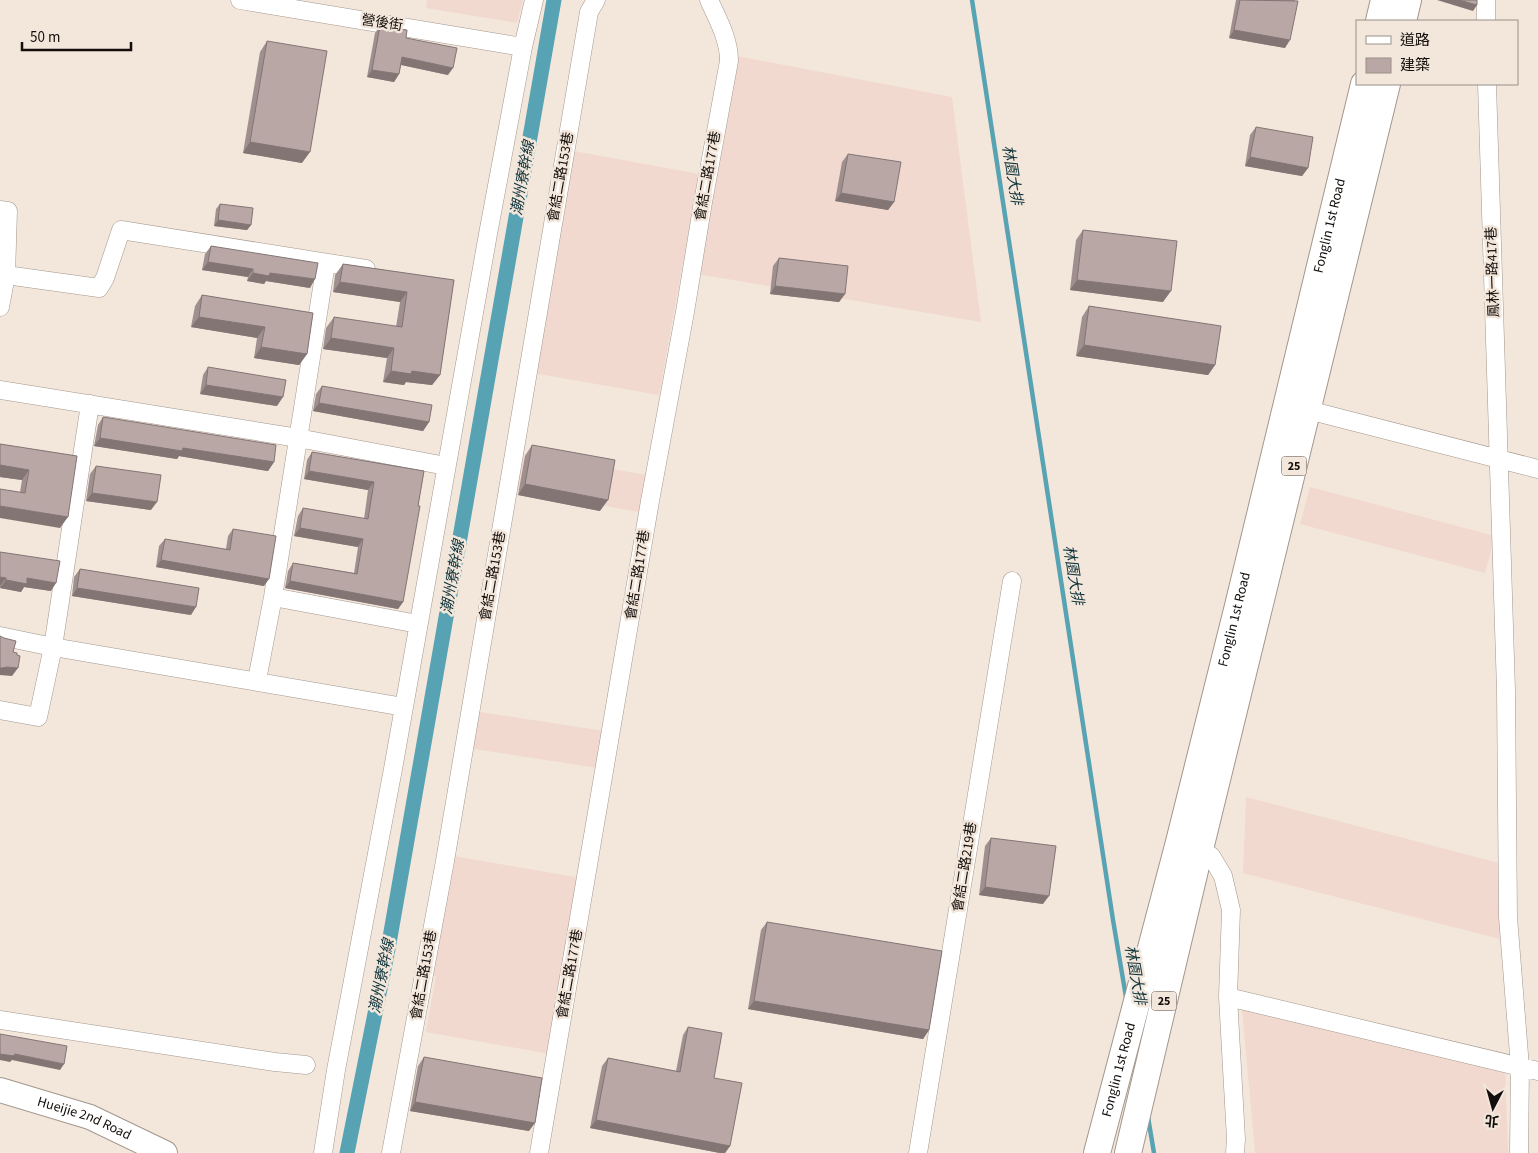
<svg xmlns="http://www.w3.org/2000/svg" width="1538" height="1153" viewBox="0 0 1538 1153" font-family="'Source Sans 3','Noto Sans TC',sans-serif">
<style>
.industrial{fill:#f1d9d0}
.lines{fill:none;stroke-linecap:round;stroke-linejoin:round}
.stream{stroke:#58a3b3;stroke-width:4.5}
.canal{stroke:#58a3b3;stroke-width:15}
.street-casing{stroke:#a3978d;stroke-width:19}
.secondary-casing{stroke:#a3978d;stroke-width:26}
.primary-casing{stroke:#a3978d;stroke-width:28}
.street{stroke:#fff;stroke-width:18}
.secondary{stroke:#fff;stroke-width:24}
.primary{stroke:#fff;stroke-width:26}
.wall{fill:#9f908f}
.shaded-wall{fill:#827574}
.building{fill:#b9a7a6;stroke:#827574}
.labels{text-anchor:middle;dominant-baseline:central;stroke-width:5;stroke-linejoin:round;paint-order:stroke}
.shield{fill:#f3e6db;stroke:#564f49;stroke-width:1}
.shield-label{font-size:12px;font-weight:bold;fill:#130e0b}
.street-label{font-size:14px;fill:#130e0b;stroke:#f3e6db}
.water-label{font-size:15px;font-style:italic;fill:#0f343b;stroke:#f3e6db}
</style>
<rect width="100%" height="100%" fill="#f3e6db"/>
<path class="industrial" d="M427,0H523L517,23L426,8Z
M737,56L952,97L981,322L697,274Z
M574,151L699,174L659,395L533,373Z
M518,452L646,475L639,512L511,489Z
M1310,487L1495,536L1485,573L1300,524Z
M474,711L604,731L598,768L468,748Z
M1246,797L1503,864L1500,939L1243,873Z
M448,855L581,878L550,1054L426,1032L436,976L427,974Z
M1241,998L1505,1063L1508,1153H1255Z"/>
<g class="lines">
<path class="stream" d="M972,0L1113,920L1126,997
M1148,1117L1154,1153"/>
<path class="canal" d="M347,1153L388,949L554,0"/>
<g class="street-casing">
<path id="street" d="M240,0L523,47
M1486,0V21
M1487,84L1506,691L1508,917L1520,1067L1519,1153
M0,210L8,211L6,275
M0,307L6,275L99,288L105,278L121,230L366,269
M0,390L298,438L446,466
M1308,410L1538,469
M273,597L418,624
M0,636L53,647L404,707
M257,680L273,597L326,263
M0,710L38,717L53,647L90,404
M1200,849L1211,856L1223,876L1231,910L1228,997L1236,1139L1235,1153
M1228,997L1538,1071
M0,1020L275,1062L306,1065
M323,1153L336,1070L393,769L488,234L523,47L534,0
M391,1153L445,861L589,12L596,0
M539,1153L650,501L685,312L703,202L729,61C729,39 718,20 709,0
M918,1153L1012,581"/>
</g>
<g class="secondary-casing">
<g id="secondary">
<path id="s1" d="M0,1090L90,1117L165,1153"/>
</g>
</g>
<g class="primary-casing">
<g id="primary">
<path d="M1379,21L1384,0"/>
<path d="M1403,21L1408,0"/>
<path id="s2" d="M1097,1153L1179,842L1238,606L1364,84"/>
<path d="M1128,1153L1200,849L1387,84"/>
</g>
</g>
<use href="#street" class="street"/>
<use href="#secondary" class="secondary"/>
<use href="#primary" class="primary"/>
</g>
<path class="wall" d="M1236,0H1295L1285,48L1229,38Z
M380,26L406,38L448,75L401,65L399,74L394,82L367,77L375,33Z
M267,41L302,163L243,153L260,52Z
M1256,127L1308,168L1302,176L1245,166L1250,135Z
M848,154L894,202L888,210L835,201L842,162Z
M220,204L251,225L247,230L214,226L216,209Z
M1083,230L1163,302L1070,290L1076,240Z
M211,246L310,288L266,281L264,284L247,281L248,277L202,270L205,254Z
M779,258L845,294L839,302L770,294L773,266Z
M343,264L454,280L440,375L432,385L406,382L404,385L383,382L387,358L323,349L326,328L334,317L396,327L400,302L333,292L335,275Z
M202,295L313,313L307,354L299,365L254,358L257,338L191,327L195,306Z
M1089,306L1215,365L1208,375L1076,356L1082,317Z
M208,367L277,406L200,394L203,375Z
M322,386L429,422L423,431L313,411L316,394Z
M103,417L274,462L268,471L179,456L177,459L94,446L98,425Z
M0,444L77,456L60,528L20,492L22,480L0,477Z
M532,445L600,511L518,495L525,456Z
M312,452L424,471L418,506L403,602L398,609L285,588L288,571L293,563L354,573L358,547L294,536L298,516L303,508L364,519L368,490L304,479L307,460Z
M96,466L151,510L86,501L90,474Z
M233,529L264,586L156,567L159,546L165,539L226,549L228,536Z
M0,552L51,591L24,587L21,592L0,588Z
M80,569L191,615L72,596L74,577Z
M991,838L1043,904L979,895L985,846Z
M767,922L929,1030L923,1039L748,1009L761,930Z
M688,1027L730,1146L725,1153H720L590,1128L602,1066L608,1058L676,1071L683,1035Z
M424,1057L529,1131L410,1111L418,1066Z"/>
<path class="shaded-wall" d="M1437,0H1459L1477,5L1473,11Z
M1234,30L1290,40L1285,48L1229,38Z
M402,57L453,68L448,75L397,64Z
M372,70L399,74L394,82L367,77Z
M250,142L310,152L302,163L243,153Z
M1250,157L1308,168L1302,176L1245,166Z
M841,193L894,202L888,210L835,201Z
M218,220L251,225L247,230L214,226Z
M208,262L253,269L248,277L202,270Z
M253,273H270L315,279L310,288L266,281L264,284L247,281Z
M1077,280L1171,291L1163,302L1070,290Z
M340,282L407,292L400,302L333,292Z
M775,286L845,294L839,302L770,294Z
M199,317L265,327L257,338L191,327Z
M331,338L394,348L387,358L323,349Z
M1084,345L1215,365L1208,375L1076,356Z
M261,347L307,354L299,365L254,358Z
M391,371H412L440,375L432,385L406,382L404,385L383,382Z
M206,385L283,397L277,406L200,394Z
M319,403L429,422L423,431L313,411Z
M100,438L183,448L274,462L268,471L179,456L177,459L94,446Z
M0,465L29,470L22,480L0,477Z
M309,471L374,482L368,490L304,479Z
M525,484L608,500L600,511L518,495Z
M92,493L157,502L151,510L86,501Z
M0,506L68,517L60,528L0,518Z
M300,528L363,539L358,547L294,536Z
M161,560L269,579L264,586L156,567Z
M0,577L6,578L0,586Z
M27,578L56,583L51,591L24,587L21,592L0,588L6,580Z
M290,581L403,602L398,609L285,588Z
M77,588L196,607L191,615L72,596Z
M7,667L18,668L12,676L0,675V668Z
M985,887L1049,896L1043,904L979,895Z
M754,1001L929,1030L923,1039L748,1009Z
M0,1054H15L64,1064L60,1070L12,1060L10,1062L0,1060Z
M415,1102L535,1123L529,1131L410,1111Z
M596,1120L730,1146L725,1153H720L590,1128Z"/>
<path class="building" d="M1240,0L1298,1L1290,40L1234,30Z
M1459,0H1477V5Z
M380,26L407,30L406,38L457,48L453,68L402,57L399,74L372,70Z
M267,41L327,51L310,152L250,142Z
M1256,127L1313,137L1308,168L1250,157Z
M848,154L901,162L894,202L841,193Z
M220,204L253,208L251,225L218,220Z
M1083,230L1177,241L1171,291L1077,280Z
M211,246L318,263L315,279L270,273L269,276L253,273V269L208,262Z
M779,258L848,266L845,294L775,286Z
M343,264L454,280L440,375L412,371L411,374L391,371L394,348L331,338L334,317L402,327L407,292L340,282Z
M202,295L313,313L307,354L261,347L265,327L199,317Z
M1089,306L1221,326L1215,365L1084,345Z
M208,367L286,380L283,397L206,385Z
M322,386L432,405L429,422L319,403Z
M103,417L276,445L274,462L183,448L182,451L100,438Z
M0,444L77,456L68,517L0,506V489L25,493L29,470L0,465Z
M532,445L615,460L608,500L525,484Z
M312,452L424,471L418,506H420L403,602L290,581L293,563L357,574L363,539L300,528L303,508L368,519L374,482L309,471Z
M96,466L161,475L157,502L92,493Z
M233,529L276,536L269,579L161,560L165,539L230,550Z
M0,552L60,561L56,583L27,578V584L6,580V578L0,577Z
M80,569L199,588L196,607L77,588Z
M0,636L4,638L16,641L13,652L17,653V655L20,656L18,668L7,667L2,668H0Z
M991,838L1056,846L1049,896L985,887Z
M767,922L942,951L929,1030L754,1001Z
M688,1027L722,1033L714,1078L742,1083L730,1146L596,1120L608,1058L680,1072Z
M0,1034L67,1046L64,1064L15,1054L14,1056L0,1054Z
M424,1057L542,1078L535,1123L415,1102Z"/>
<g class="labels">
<g class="shield">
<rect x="1281.5" y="456.5" width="25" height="19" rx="4"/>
<rect x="1151.5" y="991.5" width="25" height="19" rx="4"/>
</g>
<g class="shield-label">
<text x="1294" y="466">25</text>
<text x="1164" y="1001">25</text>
</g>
<g class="street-label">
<text transform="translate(382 23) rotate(9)">營後街</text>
<text transform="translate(708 176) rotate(-80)">會結二路177巷</text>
<text transform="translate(561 177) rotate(-80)">會結二路153巷</text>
<text stroke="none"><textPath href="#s2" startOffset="956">Fonglin 1st Road</textPath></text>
<text transform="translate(1493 272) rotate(-92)">鳳林一路417巷</text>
<text transform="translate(638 575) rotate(-81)">會結二路177巷</text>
<text transform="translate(493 576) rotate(-80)">會結二路153巷</text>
<text stroke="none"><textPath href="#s2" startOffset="551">Fonglin 1st Road</textPath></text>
<text transform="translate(965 867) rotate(-81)">會結二路219巷</text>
<text transform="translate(570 974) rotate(-80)">會結二路177巷</text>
<text transform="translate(424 975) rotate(-80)">會結二路153巷</text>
<text stroke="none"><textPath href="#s2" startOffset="86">Fonglin 1st Road</textPath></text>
<text stroke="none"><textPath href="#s1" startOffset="89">Hueijie 2nd Road</textPath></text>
</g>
<g class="water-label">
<text transform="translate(1012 175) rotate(81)">林園大排</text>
<text transform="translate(523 178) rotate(-80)">潮州寮幹線</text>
<text transform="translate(1073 575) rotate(81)">林園大排</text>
<text transform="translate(453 577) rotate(-80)">潮州寮幹線</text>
<text transform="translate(1135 975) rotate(80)">林園大排</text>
<text transform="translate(382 976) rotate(-79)">潮州寮幹線</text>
</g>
</g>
<rect x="1356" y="20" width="162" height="65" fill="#f3e6db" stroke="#999088"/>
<rect x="1366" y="36" width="25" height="8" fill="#ffffff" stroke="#999088"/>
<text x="1400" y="45" font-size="15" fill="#130e0b">道路</text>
<rect x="1366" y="58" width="25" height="15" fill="#b9a7a6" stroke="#999088"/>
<text x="1400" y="70" font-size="15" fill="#130e0b">建築</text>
<g transform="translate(1493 1108) rotate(186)" stroke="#f3e6db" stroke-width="4" paint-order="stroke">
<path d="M0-4L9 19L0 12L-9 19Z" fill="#130e0b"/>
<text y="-8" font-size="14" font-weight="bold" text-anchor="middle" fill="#130e0b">北</text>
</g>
<path d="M22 42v8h109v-8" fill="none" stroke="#130e0b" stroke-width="2.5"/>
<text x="30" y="42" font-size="15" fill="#130e0b" stroke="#f3e6db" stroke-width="4" paint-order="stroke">50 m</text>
</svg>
